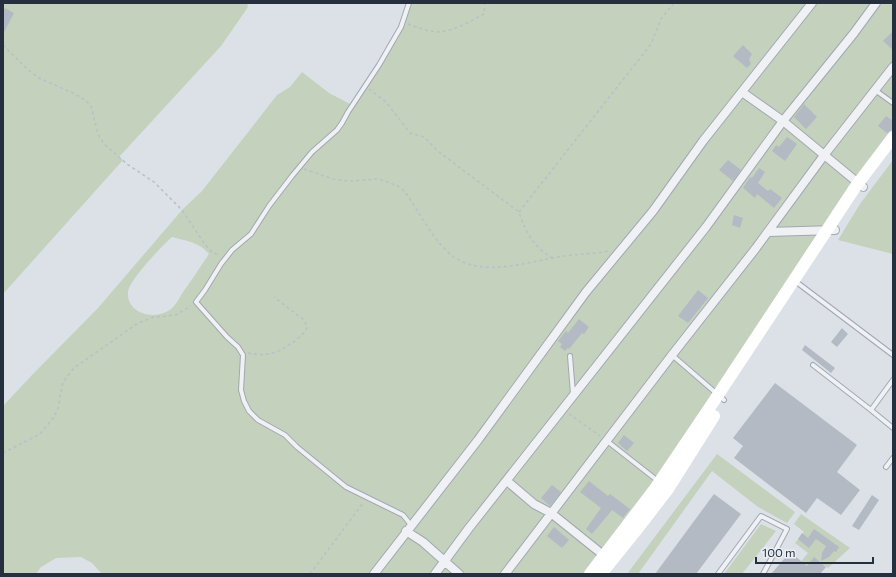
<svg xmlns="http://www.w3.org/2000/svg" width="896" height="577" viewBox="0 0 896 577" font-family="Commissioner,sans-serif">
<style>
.green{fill:#c3d1bd;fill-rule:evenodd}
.building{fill:#b3bac3}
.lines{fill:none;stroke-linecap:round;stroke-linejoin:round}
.lane-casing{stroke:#a2a8b1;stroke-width:6}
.street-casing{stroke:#a2a8b1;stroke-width:10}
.path{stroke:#bbbfc5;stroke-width:1.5;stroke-dasharray:3 3;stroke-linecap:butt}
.lane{stroke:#eff1f5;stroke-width:4}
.street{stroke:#eff1f5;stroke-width:8}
.secondary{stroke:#fff;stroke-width:12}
</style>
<rect width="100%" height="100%" fill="#dce1e7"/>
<path class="green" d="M3,3H247L248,7L221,46L119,157L123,160L3,294Z
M409,3H893V132L590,574H102L92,563L81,557L56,558L41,567L36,574H3V406L33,374L98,308L182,210L202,191L277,95L290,87L302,72L329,93L352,105L401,27ZM172,237C187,241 199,242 209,254C200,267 192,280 183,292C180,297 177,303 173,307C159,322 126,315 128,292C129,280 162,246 172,237Z
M893,160V254L838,240L860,204Z
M717,454L795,512L787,523L758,507L712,471L638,574H627Z
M801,514L850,548L828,568L814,558L801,574H791L808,553L795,543L804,532L794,524Z
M761,524L776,531L742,574H724Z"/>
<path class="building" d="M5,8L14,13L3,34V12Z
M893,31V50L883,41Z
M743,45L752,54L749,59L751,64L747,68L733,56Z
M804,104L817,117L806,129L794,117Z
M886,116L893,121V129L887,133L878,126Z
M787,137L797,144L785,161L772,151L776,145L779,147Z
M728,160L741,170L733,181L719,170Z
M759,168L765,172L758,183L768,191L770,189L782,198L774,208L757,194L755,198L743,188L750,177L752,178Z
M734,215L743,218L740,228L732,225Z
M698,290L708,298L688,323L678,316Z
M579,319L589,327L584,334L582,333L569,349L568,348L565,351L560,347L562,344L558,341L566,331L568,333Z
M842,328L848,334L837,347L831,342Z
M805,345L835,368L831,373L802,350Z
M775,383L857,445L837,472L860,490L841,515L817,498L806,513L734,458L743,446L733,438Z
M624,435L634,443L627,451L618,443Z
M589,481L608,496L610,494L630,509L623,518L612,510L592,534L586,529L601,508L580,492Z
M552,485L561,492L550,506L541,498Z
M714,494L741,514L696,574H655Z
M872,495L879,500L859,530L852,526Z
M554,527L569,540L562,548L547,536Z
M814,529L839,547L836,552L834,551L829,557L821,561L822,553L826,546L816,539L809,548L798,539L802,533L808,538Z
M790,552L807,566L814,557L826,567L820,574H771Z"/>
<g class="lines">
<g class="lane-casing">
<path id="lane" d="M409,3L401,27L379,65L348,112L342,123L337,130L312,152L292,176L269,206L251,234L232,250L221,264L205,290L196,302L227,337L238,347L243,355L241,390L244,401L249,411L258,420L285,435L297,447L346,487L403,515L411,525
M875,90L893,103
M799,284L893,355
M672,355L724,400
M570,356L573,394
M813,365L871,410
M893,380L871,410L893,428
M607,441L658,481
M886,467L893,458
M718,574L761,516L787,529L763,574"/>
</g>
<g class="street-casing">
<path id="street" d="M742,92L783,121L863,187
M768,232L835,230
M507,481L534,504L551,513L607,558
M406,531L423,542L459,574
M374,574L478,440L586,292L653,211L703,141L812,3
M435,574L469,528L706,227L783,121L854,33L876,3
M505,574L672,355L756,248L825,154L893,67"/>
</g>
<path class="path" d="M408,24C417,27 429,32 439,32C454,31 471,21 484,14L485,3
M3,45L27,69L39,78L75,94L86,101L91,106L98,134L104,144L127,164L154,182L182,210L204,243L211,251L220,256
M369,89L386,102L410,133L424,137L439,152L519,212C526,233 533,246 552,258
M304,169L333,179L348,181L379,179L400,187L405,192C419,211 435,244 454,257C485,278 530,261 564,256C579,254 594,254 609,251
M519,212L651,44L661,19L674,3
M248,353L263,355L277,352L295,341L306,331L307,326L304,320L274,297
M569,414L600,436
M3,453L40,434L54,417L58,408L63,382L74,368L138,323L154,317L176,315L191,306
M310,574L363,503"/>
<use href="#lane" class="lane"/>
<use href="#street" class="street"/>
<path class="secondary" d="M590,574L654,490L712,404L856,186L893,137
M601,574L638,528L668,489L714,416"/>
</g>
<rect width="896" height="577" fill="none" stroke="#262f3d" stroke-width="8"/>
<path d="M756 557v6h117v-6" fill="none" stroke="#262f3d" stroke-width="2"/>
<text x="762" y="557" font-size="12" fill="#262f3d" stroke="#ebeff4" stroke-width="3" paint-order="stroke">100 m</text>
</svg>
